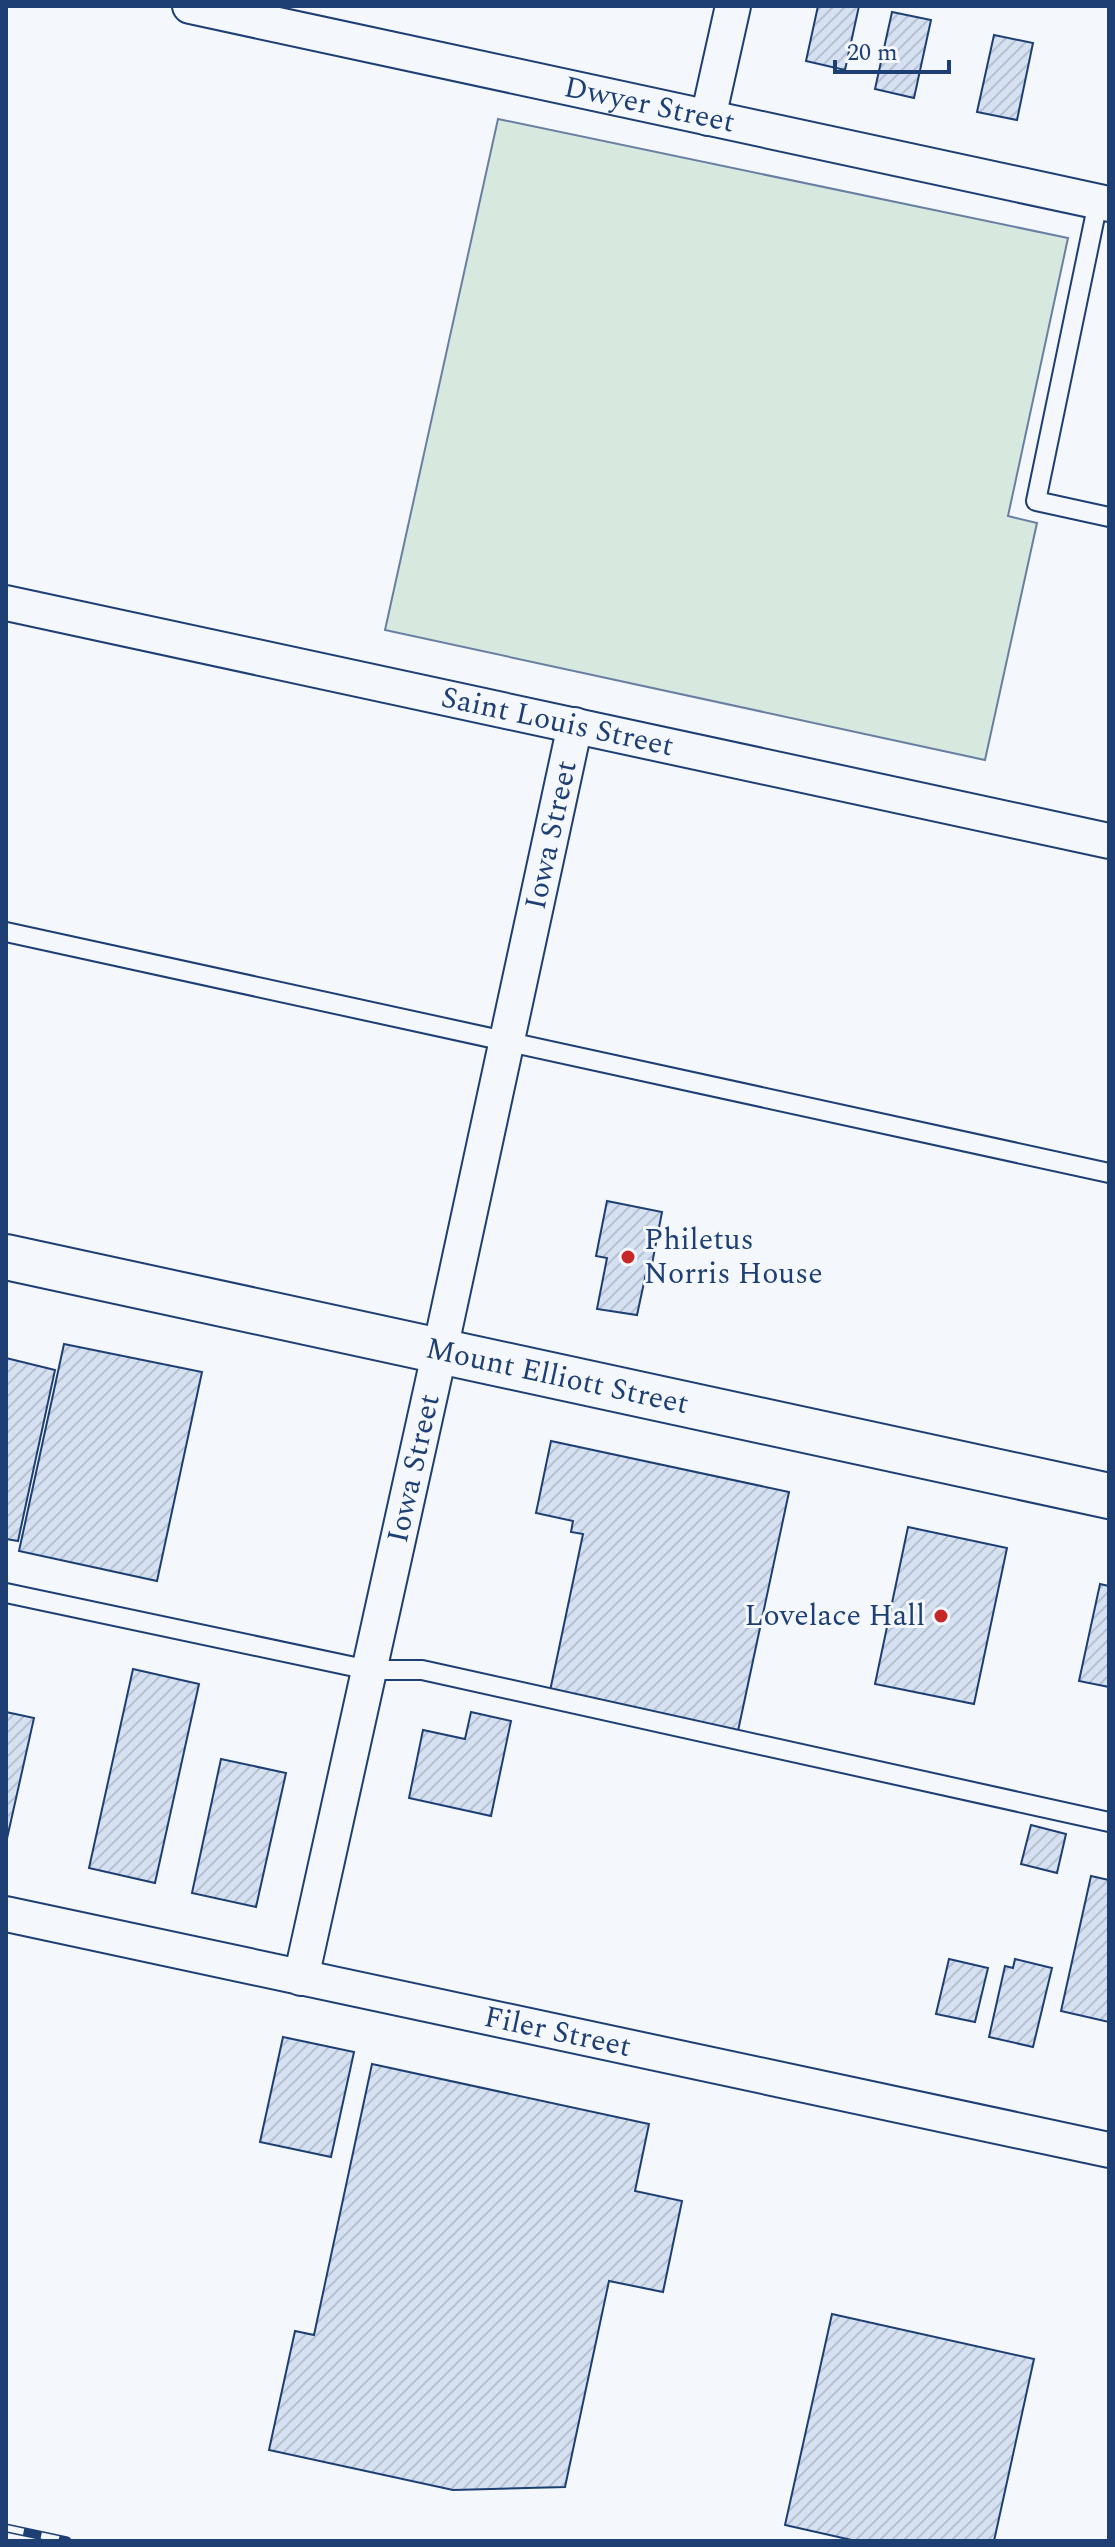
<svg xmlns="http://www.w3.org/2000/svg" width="1115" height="2547" viewBox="0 0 1115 2547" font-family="Spectral,serif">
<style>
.grass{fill:#d7e8df;stroke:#687fa3;stroke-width:2}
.building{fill:url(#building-hatch);stroke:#1d3f73;stroke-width:2}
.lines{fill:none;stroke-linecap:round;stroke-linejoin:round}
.lane-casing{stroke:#1d3f73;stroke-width:22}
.street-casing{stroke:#1d3f73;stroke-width:38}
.secondary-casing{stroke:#1d3f73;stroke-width:48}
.lane{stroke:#f4f7fb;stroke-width:18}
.street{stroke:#f4f7fb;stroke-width:34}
.secondary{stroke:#f4f7fb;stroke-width:44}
.rail-casing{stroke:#1d3f73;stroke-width:9}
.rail{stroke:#f4f7fb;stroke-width:6;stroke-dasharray:18;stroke-linecap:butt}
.poi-dot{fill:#c62828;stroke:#f4f7fb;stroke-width:3}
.labels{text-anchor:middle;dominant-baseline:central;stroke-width:6;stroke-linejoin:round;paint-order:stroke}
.street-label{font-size:30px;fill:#1d3f73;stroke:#f4f7fb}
.poi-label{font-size:30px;fill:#1d3f73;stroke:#f4f7fb;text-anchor:start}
</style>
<defs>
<pattern id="building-hatch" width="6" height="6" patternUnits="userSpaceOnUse" patternTransform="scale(2)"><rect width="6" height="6" fill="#d5e0f0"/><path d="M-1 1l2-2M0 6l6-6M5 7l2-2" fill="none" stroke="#b6c1d1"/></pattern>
</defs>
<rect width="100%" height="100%" fill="#f4f7fb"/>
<path class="grass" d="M498,119L1068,238L1008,516L1037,523L985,760L385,630Z"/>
<path class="building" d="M818,6H859L845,70L806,61Z
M892,12L931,20L914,98L875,89Z
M994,35L1033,43L1017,120L977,112Z
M607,1201L662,1212L652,1264H648L637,1315L597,1309L607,1258L596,1256Z
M64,1344L202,1372L157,1581L19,1551Z
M6,1358L55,1370L18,1541L6,1539Z
M551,1441L789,1492L738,1731L550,1691L583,1534L571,1532L573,1521L536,1513Z
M908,1527L1007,1548L974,1704L875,1684Z
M1100,1584L1109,1586V1687L1079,1681Z
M133,1669L199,1684L155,1883L89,1868Z
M6,1712L34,1718L6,1843Z
M471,1712L511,1721L491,1816L409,1798L423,1730L465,1739Z
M221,1759L286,1773L256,1907L192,1893Z
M1031,1825L1066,1834L1057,1873L1021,1864Z
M1091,1876L1109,1880V2022L1061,2011Z
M949,1959L988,1968L975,2022L936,2014Z
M1015,1959L1052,1968L1033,2047L989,2037L1005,1966L1013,1968Z
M283,2037L354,2052L331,2157L260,2142Z
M372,2064L649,2124L635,2191L682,2201L663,2292L609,2281L565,2487L453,2490L269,2450L295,2331L314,2335Z
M832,2314L1034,2359L994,2541H856L785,2525Z"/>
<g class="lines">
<g class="lane-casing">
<path id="lane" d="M1098,202L1036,501L1109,517
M6,932L1109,1173
M6,1593L369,1670H422L1109,1822"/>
</g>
<g class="street-casing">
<g id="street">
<path id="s1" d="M190,6L1109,204"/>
<path d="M708,118L733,6"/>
<path id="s2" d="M6,603L1109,841"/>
<path id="s3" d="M6,1914L1109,2150"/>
<path id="s4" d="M301,1978L440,1350L575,725"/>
</g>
</g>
<g class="secondary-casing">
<g id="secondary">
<path id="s5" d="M6,1257L1109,1496"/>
</g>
</g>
<use href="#lane" class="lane"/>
<use href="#street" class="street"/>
<use href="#secondary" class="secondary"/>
<g class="rail-casing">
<path id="rail" d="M6,2528L67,2541"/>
</g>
<use href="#rail" class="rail"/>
</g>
<g class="poi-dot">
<circle cx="628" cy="1257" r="8"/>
<circle cx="941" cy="1616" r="8"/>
</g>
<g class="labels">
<g class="street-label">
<text stroke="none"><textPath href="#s1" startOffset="470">Dwyer Street</textPath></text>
<text stroke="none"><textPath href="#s2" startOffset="564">Saint Louis Street</textPath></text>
<text stroke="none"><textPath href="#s4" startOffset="1170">Iowa Street</textPath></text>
<text stroke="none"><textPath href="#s5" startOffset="564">Mount Elliott Street</textPath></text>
<text stroke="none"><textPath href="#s4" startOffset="522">Iowa Street</textPath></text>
<text stroke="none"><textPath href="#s3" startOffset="564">Filer Street</textPath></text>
</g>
<g class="poi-label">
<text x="644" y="1240">Philetus<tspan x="644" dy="34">Norris House</tspan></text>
<text x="925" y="1616" text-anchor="end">Lovelace Hall</text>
</g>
</g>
<rect width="1115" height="2547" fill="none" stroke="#1d3f73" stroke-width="16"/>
<path d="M835 60v12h114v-12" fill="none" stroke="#1d3f73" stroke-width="4"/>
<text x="847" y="60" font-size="24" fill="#1d3f73" stroke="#f4f7fb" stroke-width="6" paint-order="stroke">20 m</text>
</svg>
